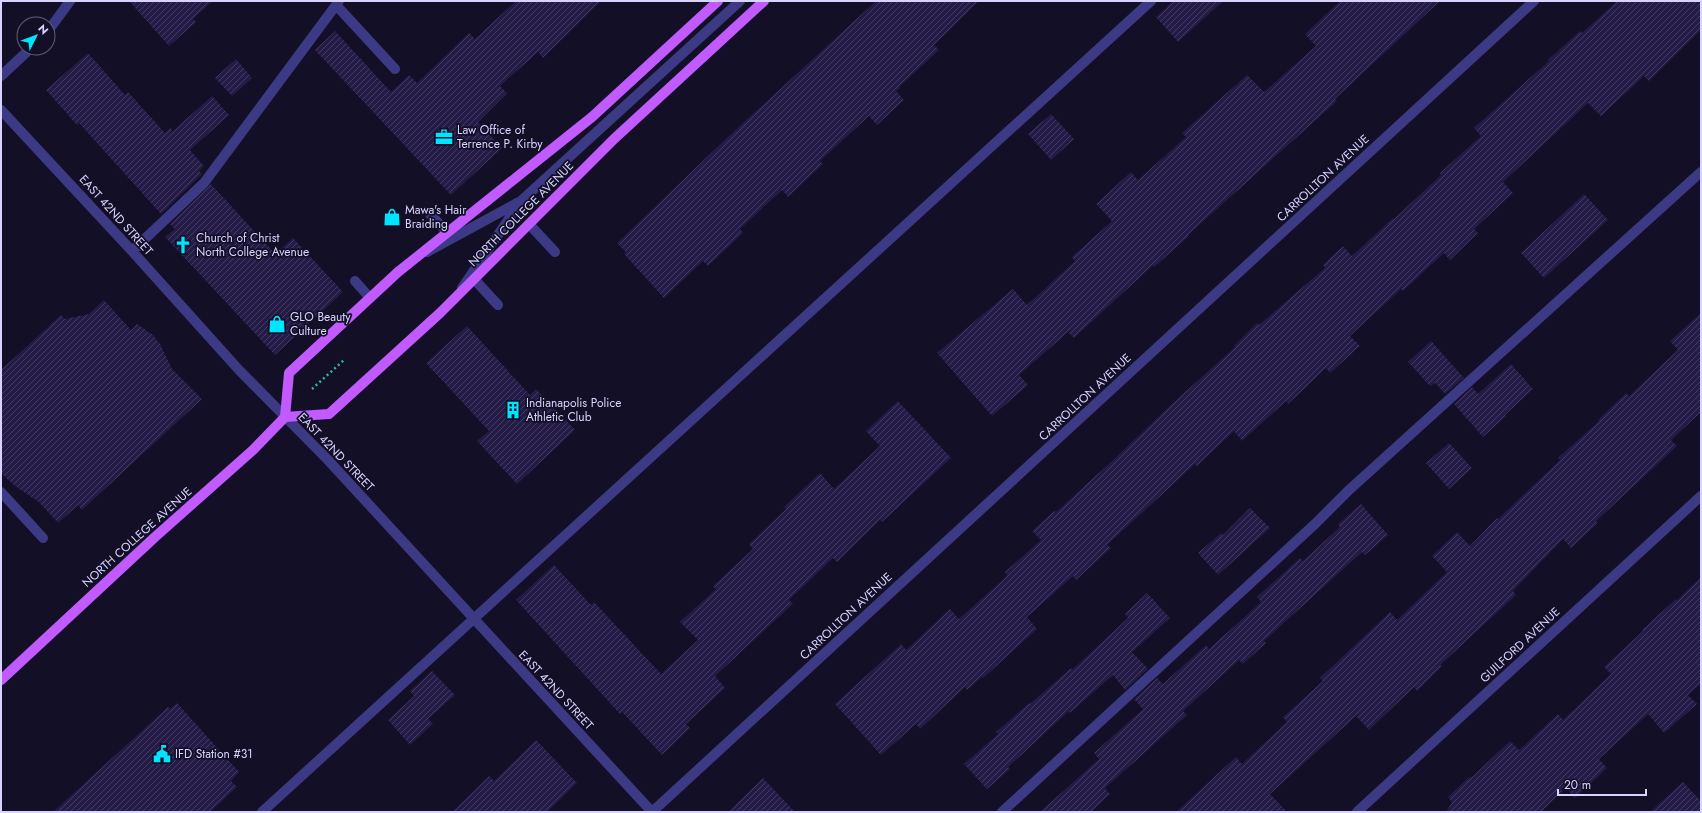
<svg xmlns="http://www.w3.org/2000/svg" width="1702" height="813" viewBox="0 0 1702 813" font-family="Jost,sans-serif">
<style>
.building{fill:url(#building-hatch)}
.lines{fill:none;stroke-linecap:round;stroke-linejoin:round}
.path{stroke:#2fb8b0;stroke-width:2.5;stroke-dasharray:2 3;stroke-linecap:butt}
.minor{stroke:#3d3a85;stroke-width:10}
.major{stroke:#c25bff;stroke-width:10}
.labels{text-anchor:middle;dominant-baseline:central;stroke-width:3.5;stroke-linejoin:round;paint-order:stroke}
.poi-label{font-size:12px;fill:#d9d4ff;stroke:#130f26;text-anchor:start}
.street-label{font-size:12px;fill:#d9d4ff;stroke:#130f26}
</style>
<defs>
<pattern id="building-hatch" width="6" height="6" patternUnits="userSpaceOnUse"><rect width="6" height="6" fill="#241b47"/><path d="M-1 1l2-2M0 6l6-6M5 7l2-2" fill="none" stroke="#433b63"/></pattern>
</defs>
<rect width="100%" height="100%" fill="#130f26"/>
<path class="building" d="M129,1H213L193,19L196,22L169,46Z
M516,1H601L543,58L538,52L500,86L507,93L478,122L502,148L451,195L315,50L335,31L391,92L409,75L417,83L469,33L475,39Z
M876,1H979L934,45L939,50L899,87L900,88L896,91L904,100L877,125L869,116L820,161L823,164L788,197L782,190L740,229L743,233L708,266L703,261L664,298L624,254L626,252L617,243L730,135Z
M1173,1H1223L1178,42L1156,17Z
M1340,1H1440L1335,99L1337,101L1188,235L1189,236L1154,267L1152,266L1074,338L1068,332L1019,375L1028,385L992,416L937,353L1013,289L1027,305L1075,261L1072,257L1112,221L1096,204L1131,172L1138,180L1186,137L1182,133L1247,75L1264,92L1316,46L1305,34Z
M1617,1H1701V30L1649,81L1644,76L1601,116L1588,103L1503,182L1513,193L1474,229L1478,233L1450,260L1444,253L1403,291L1401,289L1350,336L1360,346L1330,373L1326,368L1288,404L1286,401L1242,441L1234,431L1197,466L1195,464L1107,545L1111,548L1076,580L1073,576L1027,617L1037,629L983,678L982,677L967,690L965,687L920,729L916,724L881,755L835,704L901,644L906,650L950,609L959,619L1007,576L1005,572L1041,540L1032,531L1054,511L1056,512L1111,462L1172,404L1235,347L1234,346L1257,323L1259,325L1325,268L1323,265L1343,246L1352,256L1393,218L1394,219L1441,175L1440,173L1481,136L1474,128L1549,61L1548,60L1580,31L1582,33Z
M88,53L125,95L128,92L165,133L170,128L173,131L212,96L229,115L190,150L204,166L199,171L202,174L161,214L79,123L77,125L46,90Z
M236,59L252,78L232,96L215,78Z
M1051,114L1074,139L1051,160L1028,134Z
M211,184L275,254L293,238L343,292L275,355L165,237L175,229L170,224Z
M1584,194L1608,220L1544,278L1521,253Z
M104,300L131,330L137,324L153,335L160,344L172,369L202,399L82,510L78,505L58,523L39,502L15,486L1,473V370L61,315L65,319L89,314Z
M1701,313V412L1671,440L1677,446L1596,521L1598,523L1571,548L1563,539L1513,591L1516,595L1440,665L1442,666L1417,691L1414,687L1369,730L1356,716L1270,794L1287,812H1176L1236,757L1242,764L1287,722L1283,717L1323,681L1320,678L1390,612L1397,620L1447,572L1432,556L1457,532L1470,546L1497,518L1498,519L1560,460L1558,458L1599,421L1598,420L1626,393L1629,396L1678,350L1670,341Z
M467,326L530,395L536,389L575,430L517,484L477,441L489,431L426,363Z
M1431,341L1464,378L1445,394L1435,383L1430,386L1408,362Z
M1511,364L1533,389L1505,415L1506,416L1483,437L1454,404L1472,387L1478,394Z
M898,401L951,458L882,522L880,520L837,562L833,558L789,600L793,604L715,676L725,688L686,724L690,728L662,755L622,712L620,714L516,600L554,565L591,605L594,602L661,674L698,640L680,622L716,589L713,586L753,549L749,544L786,509L784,507L820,473L834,489L880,446L866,431Z
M1449,443L1472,468L1449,489L1426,463Z
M1361,504L1388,535L1365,555L1362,552L1264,641L1266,643L1243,664L1239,660L1183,711L1187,715L1105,788L1110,794L1091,812H1040L1099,759L1094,753L1143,709L1134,699L1157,678L1163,684L1206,645L1209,649L1261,602L1257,597L1300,558L1303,561L1340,527L1338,524Z
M1250,508L1270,528L1218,575L1198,553L1221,533L1223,535Z
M1701,577V683L1688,695L1697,704L1664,733L1648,714L1599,759L1607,768L1575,798L1566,788L1541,812H1446L1452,802L1448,797L1469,777L1471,778L1510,741L1519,750L1558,714L1563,720L1611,674L1604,667L1643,631L1642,630L1676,599L1677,600Z
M1147,593L1170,618L1132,652L1148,669L1125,690L1113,675L1070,713L1069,711L1008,767L1010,769L987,789L964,764L998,734L996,732L1029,703L1030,704L1071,668L1072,670L1128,618L1125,614Z
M432,671L455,695L428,719L433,724L410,745L388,720L414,696L410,691Z
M177,703L239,772L231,781L237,787L210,812H53L168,707L170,709Z
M536,740L577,783L547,812H452L489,776L494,781Z
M763,778L795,812H728Z
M1683,782L1701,801V812H1650Z"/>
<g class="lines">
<path class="path" d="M312,389L344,360"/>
<path class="minor" d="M336,5L395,69
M48,31L70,1
M1,76L31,48
M1,110L132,251L239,370L327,459L652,812
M430,214L447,232
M529,224L555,252
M132,251L204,183L339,1
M427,252L519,202
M474,279L498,305
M355,281L370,298
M462,288L521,201L740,1
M1,492L43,538
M262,812L1151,1
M652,812L1534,1
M1002,812L1315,524L1349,490L1701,172
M1357,812L1701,496"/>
<path class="major" d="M285,417L329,414L440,313L614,139L764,1
M1,680L155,537L253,450L285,417L289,373L398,272L592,117L718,1"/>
</g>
<defs>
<g id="office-bare" transform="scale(1.38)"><path d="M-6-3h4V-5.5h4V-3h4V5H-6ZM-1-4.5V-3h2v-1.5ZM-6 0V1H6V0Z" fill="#00e5ff" stroke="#130f26" stroke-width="2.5" paint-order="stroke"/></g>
<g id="shop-bare" transform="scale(1.38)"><path d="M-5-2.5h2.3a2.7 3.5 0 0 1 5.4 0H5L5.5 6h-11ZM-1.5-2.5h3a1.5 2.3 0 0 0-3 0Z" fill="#00e5ff" stroke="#130f26" stroke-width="2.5" paint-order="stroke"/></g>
<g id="church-bare" transform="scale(1.38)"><path d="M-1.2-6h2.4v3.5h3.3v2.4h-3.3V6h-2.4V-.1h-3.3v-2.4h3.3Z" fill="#00e5ff" stroke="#130f26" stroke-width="2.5" paint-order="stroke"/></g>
<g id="building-bare" transform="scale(1.38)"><path d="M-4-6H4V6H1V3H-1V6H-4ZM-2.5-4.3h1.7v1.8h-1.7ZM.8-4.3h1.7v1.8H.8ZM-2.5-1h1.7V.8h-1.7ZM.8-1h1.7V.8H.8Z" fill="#00e5ff" stroke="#130f26" stroke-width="2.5" paint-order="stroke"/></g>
<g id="civic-bare" transform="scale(1.38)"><path d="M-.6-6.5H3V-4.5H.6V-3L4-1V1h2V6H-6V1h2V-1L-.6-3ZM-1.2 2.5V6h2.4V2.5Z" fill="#00e5ff" stroke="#130f26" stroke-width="2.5" paint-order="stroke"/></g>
</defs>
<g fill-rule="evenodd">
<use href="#office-bare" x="444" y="137"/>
<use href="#shop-bare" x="392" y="217"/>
<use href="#church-bare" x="183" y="245"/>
<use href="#shop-bare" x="277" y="324"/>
<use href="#building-bare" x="513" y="410"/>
<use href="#civic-bare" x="162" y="754"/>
</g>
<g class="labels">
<g class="poi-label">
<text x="457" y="130">Law Office of<tspan x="457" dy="14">Terrence P. Kirby</tspan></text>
<text x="405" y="210">Mawa's Hair<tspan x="405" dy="14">Braiding</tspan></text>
<text x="196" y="238">Church of Christ<tspan x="196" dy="14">North College Avenue</tspan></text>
<text x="290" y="317">GLO Beauty<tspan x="290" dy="14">Culture</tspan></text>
<text x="526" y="403">Indianapolis Police<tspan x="526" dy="14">Athletic Club</tspan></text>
<text x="175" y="754">IFD Station #31</text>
</g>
<g class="street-label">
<text transform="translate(1323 178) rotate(-43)">CARROLLTON AVENUE</text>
<text transform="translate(521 214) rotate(-45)">NORTH COLLEGE AVENUE</text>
<text transform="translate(116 215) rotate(48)">EAST 42ND STREET</text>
<text transform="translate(1085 397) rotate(-43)">CARROLLTON AVENUE</text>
<text transform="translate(336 452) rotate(46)">EAST 42ND STREET</text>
<text transform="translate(137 537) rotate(-42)">NORTH COLLEGE AVENUE</text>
<text transform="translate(846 616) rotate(-43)">CARROLLTON AVENUE</text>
<text transform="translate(1520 645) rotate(-43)">GUILFORD AVENUE</text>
<text transform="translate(556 690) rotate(47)">EAST 42ND STREET</text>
</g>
</g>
<rect width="1702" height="813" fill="none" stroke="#d9d4ff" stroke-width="4"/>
<g transform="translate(36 36) rotate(48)"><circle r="19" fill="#130f26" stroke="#625e7d"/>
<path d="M0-3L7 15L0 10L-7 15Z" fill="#00e5ff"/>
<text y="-6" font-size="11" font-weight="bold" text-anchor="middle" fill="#d9d4ff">N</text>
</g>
<path d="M1558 789v6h88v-6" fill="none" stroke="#d9d4ff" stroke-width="2"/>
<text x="1564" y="789" font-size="12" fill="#d9d4ff" stroke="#130f26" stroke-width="3" paint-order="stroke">20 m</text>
</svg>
